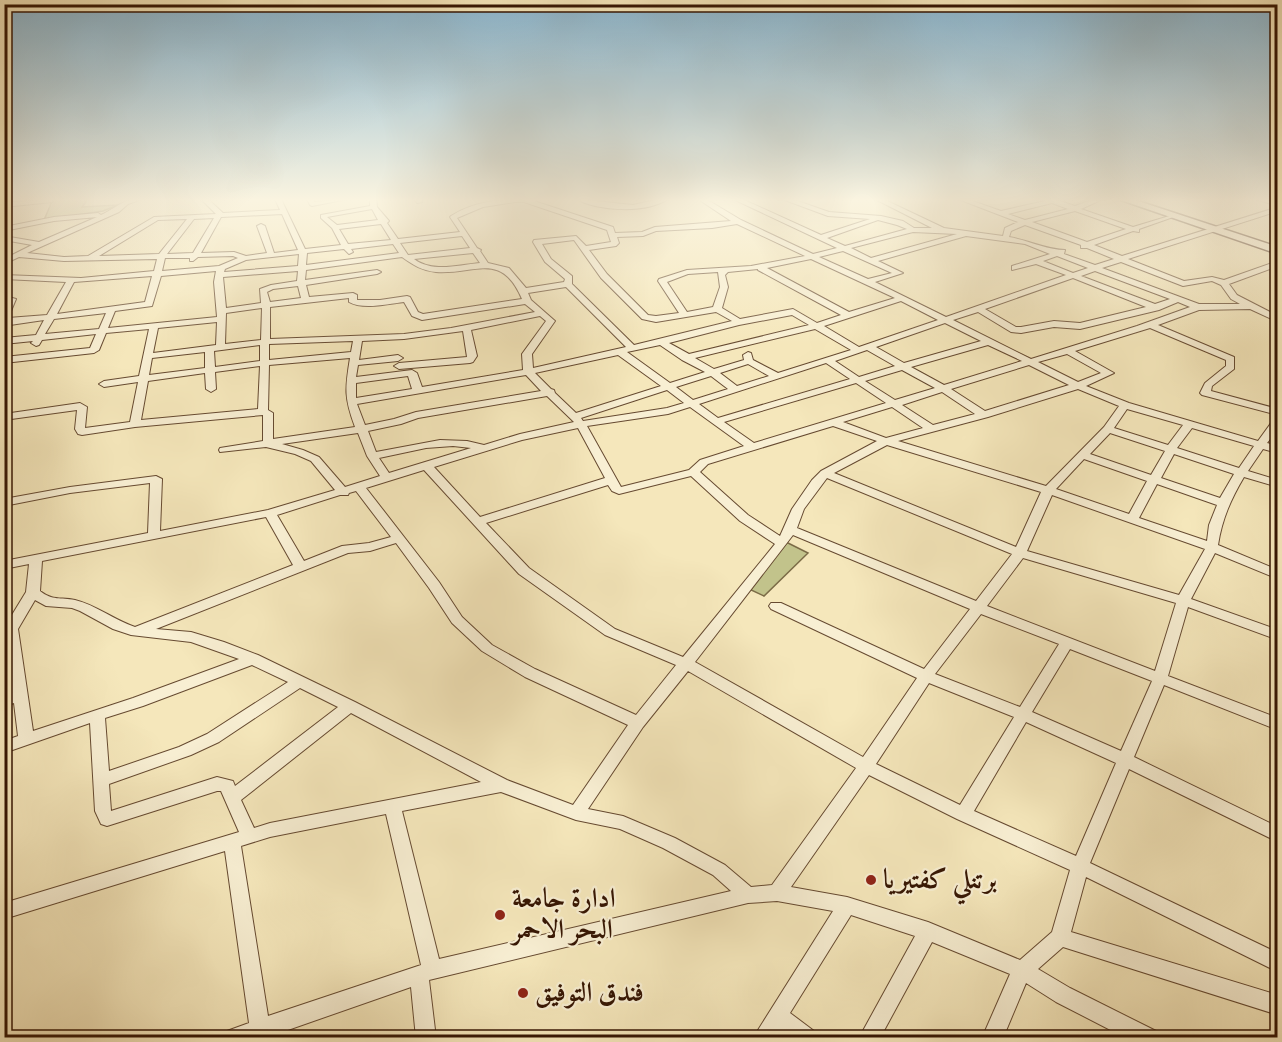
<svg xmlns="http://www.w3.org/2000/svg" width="1282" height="1042" viewBox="0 0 1282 1042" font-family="'IM FELL DW Pica',Amiri,serif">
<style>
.green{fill:#c2c38b;stroke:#7c6c47;stroke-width:1.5}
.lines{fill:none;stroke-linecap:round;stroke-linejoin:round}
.street-casing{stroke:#664a31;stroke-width:2}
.secondary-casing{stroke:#361603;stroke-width:3}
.street{fill:#f8efd3;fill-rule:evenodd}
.secondary{fill:#f8efd3;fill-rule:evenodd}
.poi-dot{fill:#8f2418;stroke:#f8efd3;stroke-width:2}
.labels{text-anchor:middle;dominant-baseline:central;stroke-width:4.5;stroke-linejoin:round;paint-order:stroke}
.near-poi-label{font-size:27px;font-weight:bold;fill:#361603;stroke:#f8efd3;text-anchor:start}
</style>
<rect width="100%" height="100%" fill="#f5e7bb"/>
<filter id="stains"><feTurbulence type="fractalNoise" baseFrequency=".00333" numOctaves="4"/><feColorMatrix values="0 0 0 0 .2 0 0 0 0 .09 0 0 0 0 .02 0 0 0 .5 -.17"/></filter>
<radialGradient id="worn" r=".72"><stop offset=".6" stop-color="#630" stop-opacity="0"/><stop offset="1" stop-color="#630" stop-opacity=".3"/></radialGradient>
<path class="green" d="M53,199H88L82,207L118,205L103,211L44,220Z
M786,542L808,553L764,596L749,589Z"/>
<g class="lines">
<g class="street-casing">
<path id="street" d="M50,199L53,201L52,202L4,207V203Z
M132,199H142L128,204L119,212L27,253L64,257L88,256L154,217L216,214L201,199H208L223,213L280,210L275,199H281L305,249L341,245L332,228L321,218V215L370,206V199H376L377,207L389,221L387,223L398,239L460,232L450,217L451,216C477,199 509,199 539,199L534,201L613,227L615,233L642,232L655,227L731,221L698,199H706L741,220L813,254L837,248L733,199H742L821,235L870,219L828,216L782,199H792L829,212L881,216L903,221L914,228H932L875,199H883L944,228L1003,236L1005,228L1018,222L958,199H967L1001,211L1045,201L1044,199H1054L1075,206L1094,199H1103L1081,209L1133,227L1176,214V216L1139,229V232L1133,231L1094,245L1122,256L1278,207V211L1128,259L1184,281L1212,277L1224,280L1278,261V266L1229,284L1237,295L1278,316V322L1250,309L1199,310L1158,325L1234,357V369L1212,386L1211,391L1278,409V415L1202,395L1200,393L1205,383L1226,366V360L1150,328L1075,351L1114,373L1086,386L1129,403L1258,441L1274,419L1278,418V429L1267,443L1278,446V453L1263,449L1248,471L1278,480V487L1244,477C1231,499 1222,519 1218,545L1278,570V579L1215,553L1191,599L1278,630V640L1188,607L1168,676L1278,718V730L1164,685L1134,757L1278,827V842L1129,769L1090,863L1278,953V972L1086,877L1071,932L1278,995V1015L1063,947L1038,969L1070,988L1156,1031L1159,1038H1126L1056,1002L1026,983L1003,1038H982L1010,974L932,942L880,1038H859L915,936L851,915L790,1013L814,1031L817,1038H789L780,1030L775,1038H753L833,911L777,901L748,903L429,980L436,1038H416L411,987L265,1038H224L227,1031L249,1023L225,851L4,919V903L239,832L221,791H217L107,826L101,824L95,811L90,723L4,753V741L18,736L14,703L4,706V695L12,693L4,628L26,592L29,564L4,569V561L148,533L150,483L70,493L4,506V499L70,487L156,476L162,479L160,531L268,510L335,490L311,461L295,454L266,447L220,452L219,450L220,448L263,441V415L135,427L82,435L78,434L75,429L77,410L4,420V414L80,403L87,407L85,428L130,422L138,382L104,387L99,384L104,381L139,376L149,329L106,333L99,350L94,353L4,363V357L90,348L96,334L42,340L39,345L36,346L31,343L33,341L4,344V338L36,335L44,320L10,325L4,323V307L9,297L16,299L8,318L47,315L66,282L4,279V275L81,278L154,271L157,259L64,261L19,257L4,264V259L32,245L4,240V236L39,242L97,217L54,221L4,231V227L54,217L98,213L101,215C112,210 121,202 132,199ZM515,202H524L607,230L611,242L586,246L576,236L534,240L533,242L545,262L565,279L564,282L526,288L509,268L488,263L480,251L481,250L477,248L457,218L483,207ZM1052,203L1068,209L1025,220L1008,214ZM372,209L378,220L337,225L327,217ZM1075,211L1126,229L1087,242L1032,222ZM282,214L298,250L274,253L265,226L261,224L257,226L267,253L246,256L234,252L201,253L221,217ZM214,218L193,253L167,254L194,219ZM187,219L159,254L99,256L158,220ZM878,220L897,225L907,229L845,246L827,238ZM381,224L391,240L348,244L339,229ZM737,224L805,256L751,266L687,270L659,279L658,281L679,313L656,316L648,315L607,274L589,250L616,246L619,243L617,237L643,236L656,231L712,228ZM1025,225L1081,245V248H1087L1114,259L1095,265L1064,254L1065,250C1047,250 1028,240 1009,237L1011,231ZM913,232L957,234L871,258L851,248ZM462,236L470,248L408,255L400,243ZM966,236L1025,244L1050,254L1012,266V270L1036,264L1066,275L946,317L875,282L903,273L878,261ZM574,240L601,278L642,319L656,322L716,312L732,321L634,345L572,284V276L551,259L542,244ZM393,244L399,253L306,265L307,253L344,249L349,254L353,252L351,249ZM843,251L892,273L868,279L819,257ZM473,253L480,263C458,265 433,273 414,259ZM299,254L298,266L224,272L225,269L246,260ZM233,256L238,258L219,266L162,271L165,258H190V261H193L198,257ZM1057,256L1088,268L1073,273L1043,261ZM402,257C413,265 423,271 436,272C475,275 501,250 522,299L423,314L418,312L410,297L407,296L380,300H357V295L353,293L309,297L306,285L377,274L381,272L377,270L305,280L306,270ZM811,259L895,298L849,312L767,268ZM1121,262L1183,286L1212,281L1221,285L1231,299L1240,304H1199L1102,268ZM758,269V270L841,315L817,323L793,309L740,319L722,308L728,287L725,275L728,272ZM216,271L214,282L217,317L108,328L115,311L152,306L161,276ZM298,271L297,281L271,285L260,289L261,303L226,308L223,277ZM1095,271L1170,299L1155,304L1081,276ZM718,272L720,287L713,307L687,312L667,282L688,274ZM152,276L145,302L57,314L74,282ZM1073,278L1146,307L1080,323L1054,321L1021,327H1016L985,309ZM298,286L301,298L270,302L267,292L273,289ZM566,287L626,347L533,368L532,354L555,321L531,300L528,293ZM349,298V302C363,310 388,304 404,302L412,316L422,320L525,304L535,312L451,328L404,334L270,339V307ZM901,301L938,320L859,347L824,326ZM1178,302L1190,307L1137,326L1031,359L953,320L978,312L1011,332L1021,333L1054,327L1080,329L1159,310ZM262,308L261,340L225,344L226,313ZM106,313L99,329L45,334L54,319ZM792,315L809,325L689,354L669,343L739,325ZM540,316L546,321L522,354L523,370L422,387L417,373L412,370L356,377L358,365L398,361L403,358L398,355L359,360L362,341L404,339L463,331L467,357L399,363L394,366L399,369L470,363L473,362L477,356L471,330ZM217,322L216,345L153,353L158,328ZM945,323L981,341L904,363L876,347ZM815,329L851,350L778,373L753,360L751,353L748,352L743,355L744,360L714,369L695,358ZM353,341L351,352L269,360V344ZM260,345V361L215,367L214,351ZM660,345L682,360L705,372L670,383L627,352ZM988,345L1022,361L944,385L911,367ZM867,350L895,366L859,377L835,361ZM205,352V368L149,375L152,358ZM1067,354L1101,373L1078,382L1038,362ZM618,355L661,386L576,413L555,393L554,390L551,389L535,373ZM350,358C345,389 344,397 355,427L273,439V413L268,410L269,365ZM826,363L850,379L718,418L699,404ZM748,364L769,376L737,386L720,373ZM1029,365L1069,385L985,411L951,389ZM260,366L258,409L141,420L148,381L205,373L206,389L211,392L216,389L215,372ZM902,370L935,388L895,400L865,381ZM526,375L541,391L416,412L394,419L365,425L357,404ZM408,376L412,389L356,398V383ZM711,376L728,389L693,400L676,387ZM856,383L886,403L754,443L724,422ZM1078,389L1119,406L1104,427L1046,486L898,441L988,417ZM667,390L684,403L667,408L583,421L581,418ZM942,392L975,414L933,425L902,405ZM547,396L574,422L520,434L484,445L467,441L440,440L376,452L368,431L401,424L418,418ZM690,407L744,446L700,460L689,470L621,487L587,426L668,414ZM892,407L923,428L886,438L843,422ZM1127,409L1183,425L1168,445L1114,428ZM833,426L877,441L821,471L812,480L792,509L780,536L748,515L700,472L708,464ZM578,428L605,478L480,517L434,467L522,440ZM1192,428L1254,446L1239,468L1177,448ZM358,433L367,456L380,476L345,487L319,457L303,450L282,444ZM1110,433L1165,451L1151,475L1090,454ZM887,445L1041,492L1016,547L834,473ZM453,446L471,448L389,473L379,458L426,448ZM1174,454L1234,474L1220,498L1161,478ZM1084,459L1147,481L1129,514L1056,489ZM424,470L519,574L605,635L676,665L636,715L535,669L492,645L462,617L439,582L366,488ZM691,476L740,521L775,544L683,657L615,629L529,568L486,523L608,485L612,491L619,494ZM827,478L1012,554L976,601L797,528L804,509ZM1157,484L1217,505L1209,525L1207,541L1139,518ZM356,491L391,537L369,543L342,546L304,561L277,515L340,495H348L349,493ZM1052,495L1205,549L1179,595L1027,551ZM266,517L293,565L135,627C114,620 96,605 75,600C60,597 53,601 40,591L42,561ZM793,535L970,609L924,669L781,603H771L769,606L771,609L917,678L863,757L695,662ZM396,543L429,588L452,623L482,651L525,677L628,725L573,805L507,780L355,702L258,655L224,642L191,632L156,629L348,553L370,551ZM1023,558L1176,603L1155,671L987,606ZM35,600L46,606L72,608L80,611L113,629L131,635L191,642L239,659L133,698L33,731L18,629ZM981,614L1059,644L1020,707L935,674ZM1070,649L1152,681L1121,751L1032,712ZM252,665L288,682L207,734L179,747L109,771L105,718L143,706ZM688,671L856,768L772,885L751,887L725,865L675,838L623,816L588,809L643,727ZM929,683L1014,717L960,805L876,764ZM300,688L338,707L235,786L233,781L217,777L111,811L109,784L191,755L219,742ZM351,713L481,782L270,823L254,828L241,800ZM1026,722L1116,763L1076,856L974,811ZM869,775L957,819L1070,870L1052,932L1020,960L928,922L847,897L791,887ZM501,792L576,820L620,829L663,848L713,875L731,891L439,959L402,811ZM386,814L421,965L268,1016L241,846L270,837Z
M307,199H313L314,202L348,199L312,206L310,205Z
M414,199H420L422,202L417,203Z
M576,199L633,205L659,199H668C646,214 598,211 576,199Z
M1258,199L1278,202V206L1259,200Z"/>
</g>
<g class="secondary-casing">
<path id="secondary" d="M1118,199H1132L1278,247V254Z"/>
</g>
<use href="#street" class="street"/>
<use href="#secondary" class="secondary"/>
</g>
<linearGradient id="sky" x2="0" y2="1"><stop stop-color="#8ab8d3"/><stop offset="0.58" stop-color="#faf4e0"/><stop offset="1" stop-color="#faf4e0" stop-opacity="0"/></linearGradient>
<rect width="1282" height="345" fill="url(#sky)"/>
<g class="poi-dot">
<circle cx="871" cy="880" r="6"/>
<circle cx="500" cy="915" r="6"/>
<circle cx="523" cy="993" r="6"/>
</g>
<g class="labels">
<g class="near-poi-label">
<text x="883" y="880">برتنلي كفتيريا</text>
<text x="512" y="899">ادارة جامعة<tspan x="512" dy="31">البحر الاحمر</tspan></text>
<text x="535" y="993">فندق التوفيق</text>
</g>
</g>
<rect width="1282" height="1042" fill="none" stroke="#f5e7bb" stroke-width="24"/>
<rect x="6" y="6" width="1270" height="1030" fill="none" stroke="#361603" stroke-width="3"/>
<rect x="12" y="12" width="1258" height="1018" fill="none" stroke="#361603" stroke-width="1.5"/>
<rect width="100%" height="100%" filter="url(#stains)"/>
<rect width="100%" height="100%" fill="url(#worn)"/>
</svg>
